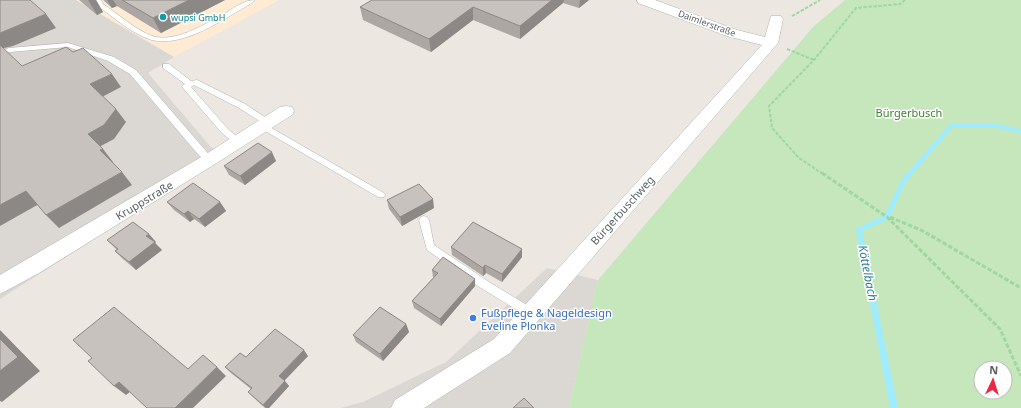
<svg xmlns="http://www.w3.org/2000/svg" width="1021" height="408" viewBox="0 0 1021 408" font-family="'Noto Sans',sans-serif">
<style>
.commercial{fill:#ffebd4}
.industrial{fill:#dbd7d3}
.green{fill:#c6e6bc;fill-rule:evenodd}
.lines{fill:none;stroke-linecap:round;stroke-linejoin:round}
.stream{fill:#9fecff;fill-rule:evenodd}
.service-casing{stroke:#afb4b7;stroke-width:1}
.minor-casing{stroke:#afb4b7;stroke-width:1}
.path-far1{stroke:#9ed8a0;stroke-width:2;stroke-dasharray:3.5 1.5;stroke-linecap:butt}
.path{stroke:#9ed8a0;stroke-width:3;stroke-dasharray:4.5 2;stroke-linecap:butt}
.service{fill:#fff;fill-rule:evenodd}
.minor{fill:#fff;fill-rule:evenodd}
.wall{fill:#aca7a3}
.shaded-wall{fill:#8c8885}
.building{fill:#c8c2be;stroke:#8c8885}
.culture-dot{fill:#0f9aa8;stroke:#fff;stroke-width:1.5}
.shop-dot{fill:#3f7fe0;stroke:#fff;stroke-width:1.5}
.labels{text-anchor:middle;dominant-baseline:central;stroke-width:3;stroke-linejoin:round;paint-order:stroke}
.far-culture-label{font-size:9px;fill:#0d838f;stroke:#fff;text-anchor:start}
.far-street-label{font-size:9px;fill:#595f62;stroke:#fff}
.park-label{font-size:11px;fill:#408230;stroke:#fff}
.street-label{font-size:11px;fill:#595f62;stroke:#fff}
.shop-label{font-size:11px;fill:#366cbe;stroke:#fff;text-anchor:start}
.water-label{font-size:12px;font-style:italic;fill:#327c99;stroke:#fff}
</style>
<rect width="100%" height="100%" fill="#ede7e1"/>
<path class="commercial" d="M76,0H279L174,57Z"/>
<path class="industrial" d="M0,0H76L174,57L148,73L210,146L224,157L0,299Z
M547,268L598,280L569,408H340L363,402L446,362Z"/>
<path class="green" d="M845,0H1021V408H569L598,280L813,27ZM981,368H1005V392H981Z"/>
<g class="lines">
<path class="stream" d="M951,124H997L1021,129V133L997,128H952L906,182L889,219L862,231L898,408H890L856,230L857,228L885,215L902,179L949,125Z"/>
<g class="service-casing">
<path id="service" d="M95,0H101L103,4C118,14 136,30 152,36C175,43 203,25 222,15C233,9 243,0 255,0C250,5 241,9 235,13C211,27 174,50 146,38C129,31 113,17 98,6Z
M68,43L114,57L136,70L212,158L213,160L212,162H206L196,152L130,74L108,61L68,47L10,52L0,55V51L9,48Z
M163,64H169L191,81L197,80L245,104L271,121L272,123L268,126L384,193L385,195L384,197H378L260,128L259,126L263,123L239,108L194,85L191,87L227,128L242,142L238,145L235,144L221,132L183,88L182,86L185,84L163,68Z
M424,216L427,217L429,220L434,245L489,282L535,310L536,313L535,316L531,318L527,316L481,288L427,250L419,220L421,217Z"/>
</g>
<g class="minor-casing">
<path id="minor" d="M637,0H655L737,30L765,37L771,16H781L783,19L778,43L510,353L424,408H391L395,400L494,339L762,45L727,36L638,3Z
M286,106L292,107L294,111L292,115L215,164L39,273L0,294V275L203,156L280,107Z"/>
</g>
<path class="path-far1" d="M792,16L820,0
M787,49L814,60
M823,174L799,158L772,128L769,106L814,60L856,8L900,4L905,0"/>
<path class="path" d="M822,173L887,217L1000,329L1021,376
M890,217L923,231L1021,288"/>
<use href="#service" class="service"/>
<use href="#minor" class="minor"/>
</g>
<path class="wall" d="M79,0H96L103,12L97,15Z
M103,0H225L161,33L117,6L112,8Z
M372,0H589L579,8L563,3L520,39L473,20L431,52L363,20L360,7Z
M276,161L245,185L229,175L224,166Z
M387,200L434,208L402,226L389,209Z
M167,202H220L226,211L205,227L194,219L190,222L174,210Z
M107,240L156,242L155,243L162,250L136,270L123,259L115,251L117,250Z
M451,247L522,249V257L502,282L486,273L483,276L452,255Z
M432,270L475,279V286L441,326L414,308L412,301L434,277H433Z
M406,324L409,332L383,361L356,342L353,335Z
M308,356L284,381L289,386L269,408H265L253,397L248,392L251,389L231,373L225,367L246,357Z"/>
<path class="shaded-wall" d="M88,0H96L103,12L97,15Z
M107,0H113L117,6L112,8Z
M189,0H225L161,33L153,18Z
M552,0H564L563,3L520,39V26Z
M580,0H589L579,8Z
M473,7V20L431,52L429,39Z
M46,14L56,28L13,46L0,49V33Z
M112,74L121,87L100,98L90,84Z
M116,109L126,122L114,139L99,147L88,134Z
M103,149L113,162L111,164L100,150Z
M272,152L276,161L245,185L240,176Z
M122,172L132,185L59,228L46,215Z
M26,191L39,204L0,226V205Z
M433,199L434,208L402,226L400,217Z
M220,202L226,211L205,227L199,219Z
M188,211L194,219L190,222L184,214Z
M149,234L156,242L155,243L162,250L136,270L129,262L146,236Z
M522,249V257L502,282V274Z
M485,265L486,273L483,276V268Z
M475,279V286L441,326L440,319Z
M406,324L409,332L383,361L380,354Z
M0,330L40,371L2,402L0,401Z
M304,350L308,356L283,382L279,376Z
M217,367L226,376L193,408H175Z
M285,381L289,386L269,408H266L263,405Z
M119,382L131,391L126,395L114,386Z"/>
<path class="building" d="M0,0H30L46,14L0,33Z
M122,0H189L153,18Z
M372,0H552L520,26L473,7L429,39L360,7Z
M0,45L22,66L66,47L73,52L83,48L112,74L90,84L116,109L104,125L88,134L103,149L100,150L122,172L46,215L26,191L0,205Z
M258,143L272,152L240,176L224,166Z
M193,183L220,202L199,219L188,211L184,214L167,202Z
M419,184L433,199L400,217L387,200Z
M133,222L149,234L146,236L155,242L129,262L115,251L118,249L107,240Z
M473,222L522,249L502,274L485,265L483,268L451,247Z
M443,257L475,279L440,319L412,301L438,273L432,270Z
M114,307L188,369L203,355L217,367L175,408H146H147L119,382L114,386L88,361L92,358L73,340Z
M380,307L406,324L380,354L353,335Z
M275,329L304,350L279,376L285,381L263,405L248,392L252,388L225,367L240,353L246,357Z
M0,339L18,357L0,371Z
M524,398L534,408H513Z"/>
<circle class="culture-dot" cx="163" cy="17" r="4"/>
<circle class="shop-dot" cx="473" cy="318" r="4"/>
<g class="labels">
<g class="far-culture-label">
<text x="171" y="17">wupsi GmbH</text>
</g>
<g class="far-street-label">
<text transform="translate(707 23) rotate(20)">Daimlerstraße</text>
</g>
<g class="park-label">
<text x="909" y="112">Bürgerbusch</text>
</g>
<g class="street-label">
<text transform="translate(144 200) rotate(-31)">Kruppstraße</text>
<text transform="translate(622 210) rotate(-48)">Bürgerbuschweg</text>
</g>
<g class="shop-label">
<text x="481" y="312">Fußpflege &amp; Nageldesign<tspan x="481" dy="13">Eveline Plonka</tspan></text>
</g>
<g class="water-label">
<text transform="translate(868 273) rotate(79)">Köttelbach</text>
</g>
</g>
<g transform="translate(993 380) rotate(4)"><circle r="19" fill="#ffffff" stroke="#bdbfc0"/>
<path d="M0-3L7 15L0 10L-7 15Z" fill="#ef2545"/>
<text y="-6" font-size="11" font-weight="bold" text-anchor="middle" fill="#595f62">N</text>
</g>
</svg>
